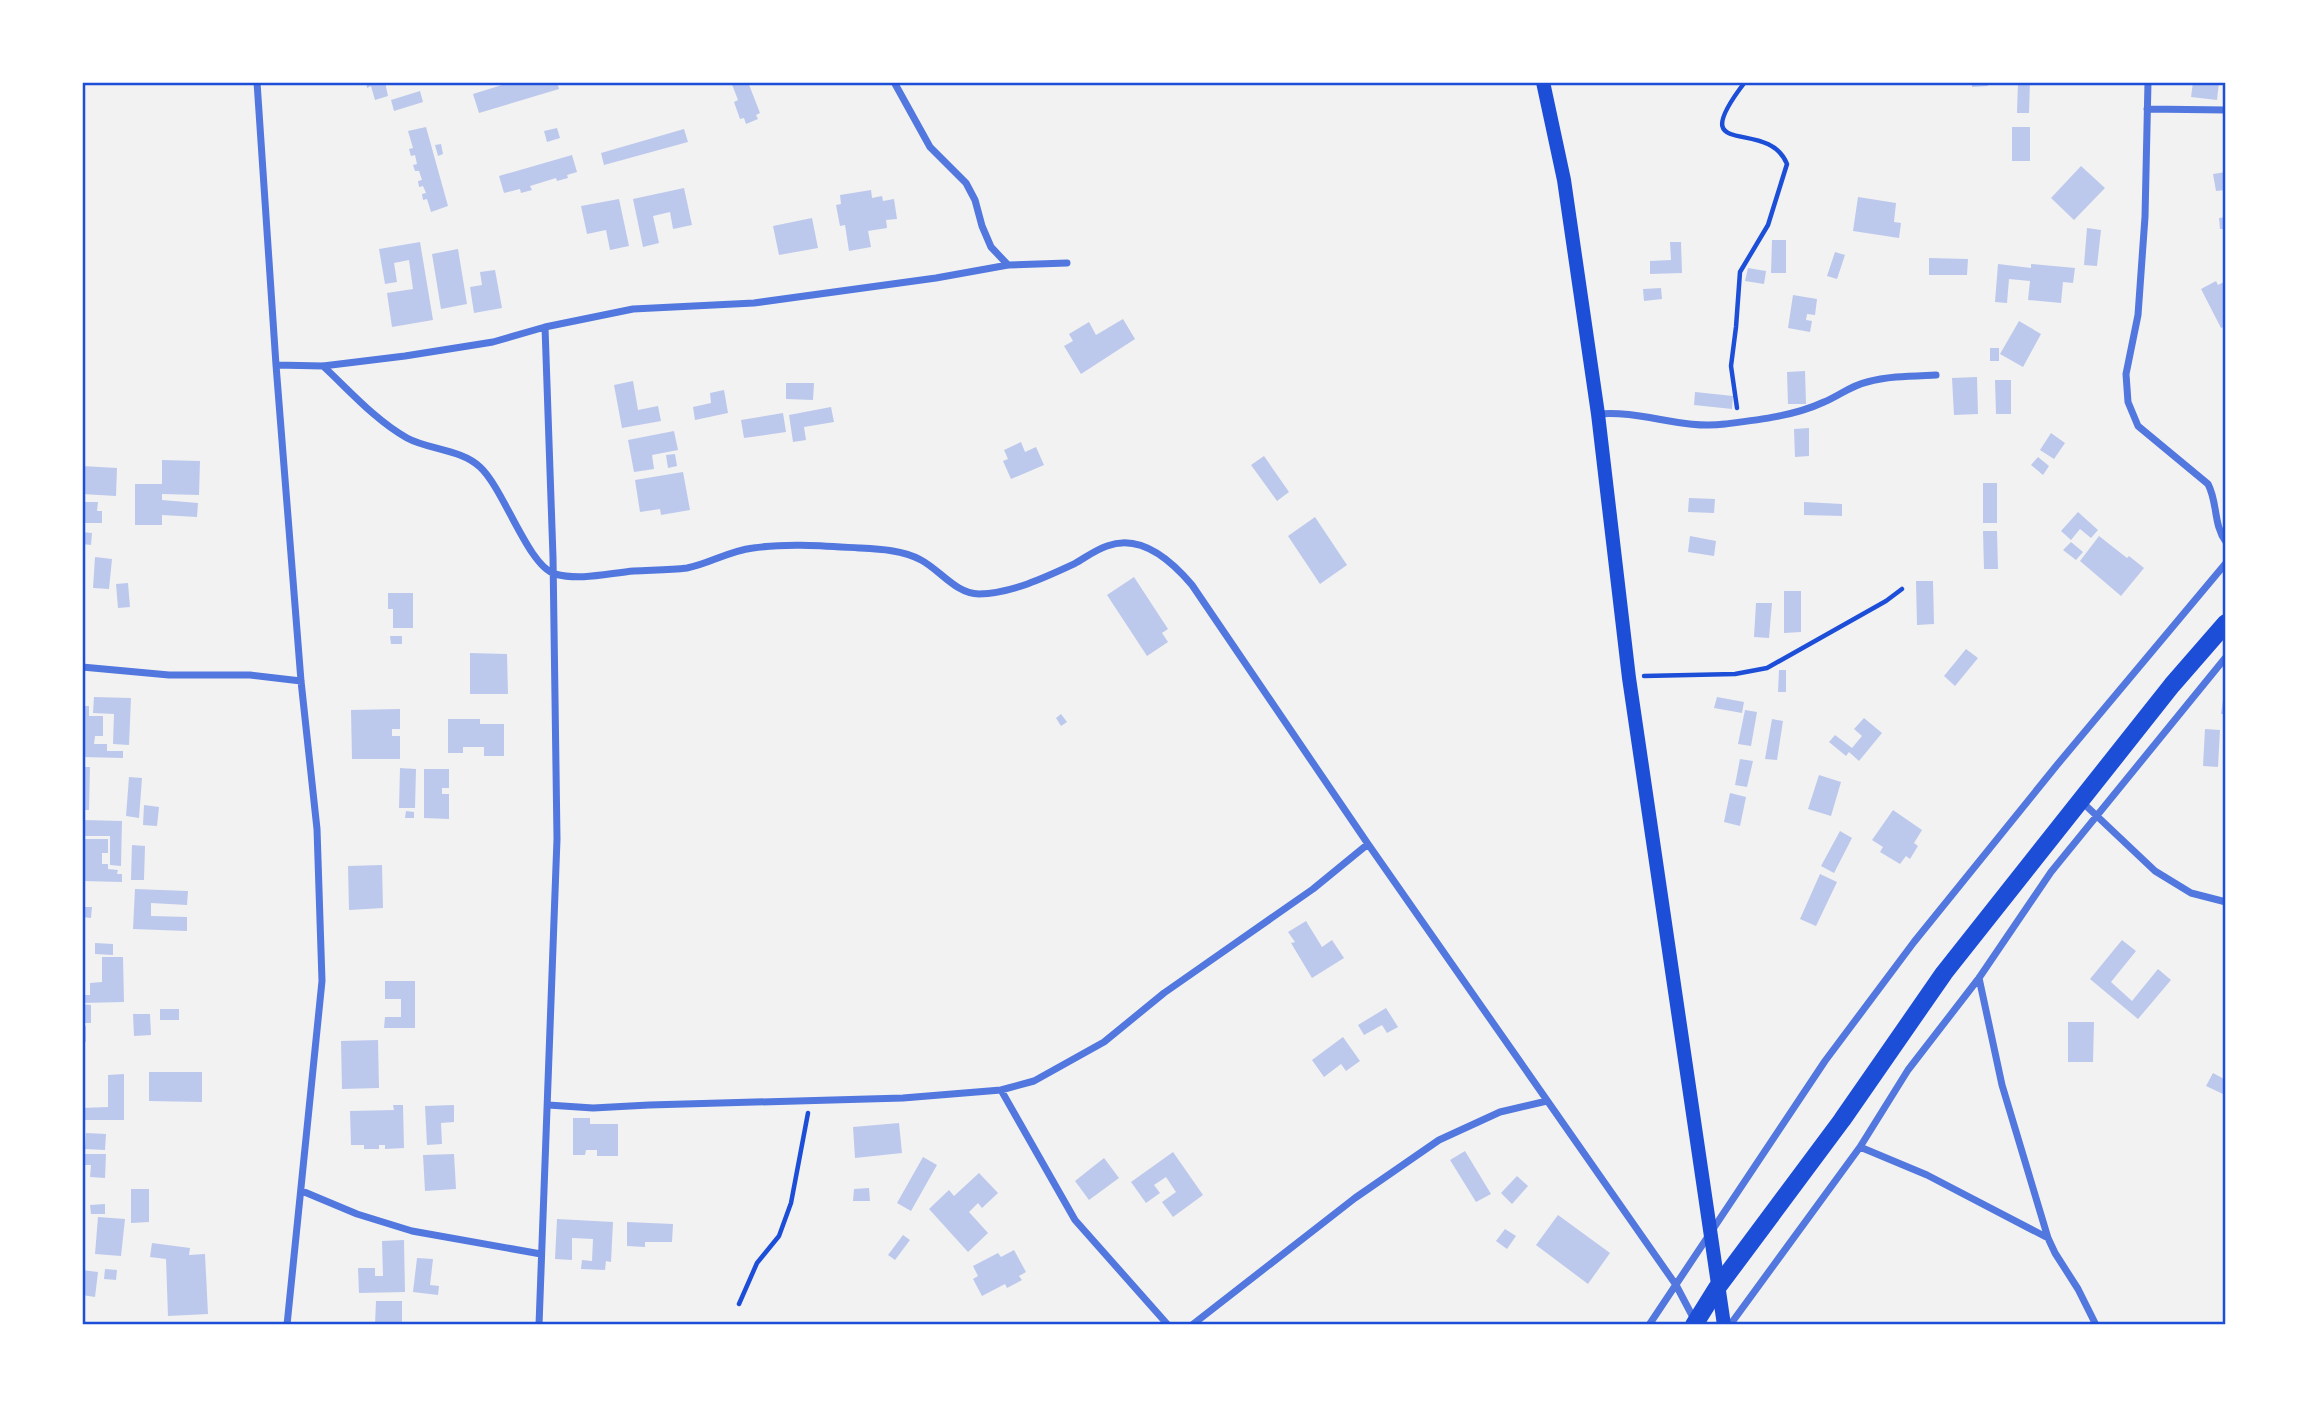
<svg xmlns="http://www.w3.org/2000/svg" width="2308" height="1407" viewBox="0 0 2308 1407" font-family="'Titillium Web',sans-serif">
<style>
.building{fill:#bdc9ec}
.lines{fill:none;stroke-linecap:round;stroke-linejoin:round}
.path{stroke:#1d4ed8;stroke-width:4.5}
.minor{stroke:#5277de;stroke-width:7}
.secondary{stroke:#1d4ed8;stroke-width:14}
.primary{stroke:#1d4ed8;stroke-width:18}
.neatline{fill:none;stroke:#1d4ed8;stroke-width:2.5}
</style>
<rect width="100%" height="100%" fill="#f2f2f2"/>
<path class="building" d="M366,82H385L388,96L375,100L371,86L367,88Z
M512,82H557L559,89L479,113L473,94Z
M731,82H748L760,113L756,115L758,119L746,124L744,118L740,119L734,102L738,100Z
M1972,82H1988V86L1972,87Z
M2018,82H2030L2029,113H2017Z
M2193,82H2219L2217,100L2191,97Z
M420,91L423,102L394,111L391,100Z
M426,127L448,206L431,212L427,199L423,200L422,194L426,193L423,186L419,187L418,181L422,180L419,171H415L413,165L417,164L415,155L411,156L409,149L413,148L408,131Z
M2012,127H2030V161H2012Z
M557,128L560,138L547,142L544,131Z
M684,129L688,142L604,165L601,153Z
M441,144L443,154L438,156L435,145Z
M572,155L577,172L567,175L568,178L557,181L556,178L530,186L532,190L521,193L520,189L504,193L499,176Z
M2081,166L2105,188L2074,220L2051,198Z
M2226,172V190L2216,191L2213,174Z
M684,188L692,225L673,229L670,212L653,216L659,243L643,247L633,199Z
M871,190L872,198L882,196L883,201L894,199L897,219L886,220L887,228L868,231L871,247L849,251L845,225L840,226L836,205L841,204L840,195Z
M1858,197L1896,203L1894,222L1901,223L1899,238L1853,231Z
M619,199L629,246L610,250L606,230L587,234L581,206Z
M2226,217V229H2220L2219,218Z
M812,218L818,248L779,255L773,226Z
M2087,228L2101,230L2097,266L2084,265Z
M1772,240H1786V273H1771Z
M420,242L433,320L392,327L387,293L413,289L409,260L394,263L397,282L385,284L379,249Z
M1670,242H1681L1682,273L1650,274V261L1671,260Z
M458,249L467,304L441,309L432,254Z
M1835,252L1845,255L1837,279L1827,276Z
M1929,258L1968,259L1967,275H1929Z
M1998,264L2031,268V264L2075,268L2073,283L2063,282L2061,303L2028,300L2030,281L2009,279L2007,303L1995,302Z
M1748,268L1766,271L1764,284L1745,281Z
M495,270L502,308L474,313L470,287L482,285L480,272Z
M2216,281L2218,285L2226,281V326L2221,328L2201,289Z
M1661,288L1662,299L1644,301L1643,289Z
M1793,295L1817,299L1815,315L1807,314L1806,320L1812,321L1810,332L1788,328Z
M1123,319L1135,339L1081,374L1064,346L1073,341L1069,334L1089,322L1096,335Z
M2019,321L2041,334L2023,367L2000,354Z
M1990,348H1999V361H1990Z
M1805,371L1806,404H1788L1787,372Z
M1977,377L1978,414L1954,415L1952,378Z
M1995,380H2011V414H1996Z
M633,381L638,410L658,406L661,421L622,428L614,385Z
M786,383H814L813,400L786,399Z
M724,390L728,413L695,420L693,407L711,403L710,393Z
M1695,392L1733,396L1732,409L1694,405Z
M831,407L834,422L804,427L806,440L793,442L789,415Z
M783,413L786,432L744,438L741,420Z
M1809,428V456L1795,457L1794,429Z
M674,431L678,450L652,455L654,469L634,472L628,440Z
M2051,433L2065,443L2054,459L2040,450Z
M1021,442L1025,452L1036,447L1044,465L1011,479L1003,461L1008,459L1004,450Z
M675,454L677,466L668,468L666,455Z
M1264,456L1289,492L1277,501L1251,465Z
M2038,457L2049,466L2043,475L2031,465Z
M162,460L200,461L199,495L162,494V500L198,503L197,517L162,515V525H135V484H162Z
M82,466L117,468L116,496L82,494Z
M683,472L690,510L661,515L660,509L640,512L635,480Z
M1983,483H1997V523H1983Z
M1689,498L1715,499L1714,513L1688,512Z
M84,502H98L97,511H102V523H82Z
M1804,502L1842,504V516L1804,515Z
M2078,512L2098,530L2091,538L2080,529L2071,540L2061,531Z
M1315,517L1347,565L1320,584L1288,536Z
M1983,531H1997L1998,569H1984Z
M82,532L92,533L91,545L82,544Z
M1690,536L1716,541L1714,556L1688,552Z
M2099,536L2127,558L2129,556L2144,568L2121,596L2080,561Z
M2071,542L2083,552L2076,560L2063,550Z
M95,557L112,559L109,589L93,588Z
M1134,577L1168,629L1162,633L1168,642L1147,656L1107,595Z
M1916,581H1933L1934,624L1917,625Z
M128,583L130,607L118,608L116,584Z
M1784,591H1801V632L1784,633Z
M388,593H413V628H393V609H388Z
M1756,603H1772L1769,638L1754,637Z
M390,636H402V644H391Z
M1966,649L1978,658L1955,686L1944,676Z
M470,653L507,654L508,694H470Z
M1779,670H1786V692H1778Z
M94,697L131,698L129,745L113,744L114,714L93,713Z
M1717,697L1744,702L1742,713L1714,708Z
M2223,700H2226V714H2221Z
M82,706H89V716H103V736H95L94,744H107V751H123V758L82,757Z
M400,709V729H392V736H400V759H352L351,710Z
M1745,710L1757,712L1751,746L1738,744Z
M1061,714L1067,722L1061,726L1056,718Z
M1864,718L1882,733L1859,761L1849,752L1846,756L1829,742L1835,735L1852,748L1862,736L1854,729Z
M448,719H480V724H504V756H484V747H463V753H448Z
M1772,719L1783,721L1777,760L1765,759Z
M2205,729L2220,730L2218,767L2203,766Z
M1740,759L1753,761L1747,787L1735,785Z
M82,767H90L89,810H82Z
M400,768L416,769L415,808H399Z
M424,769H449V788H442V794H449V819L424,818Z
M1819,775L1841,782L1831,816L1808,809Z
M129,777L142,778L139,818L126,816Z
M1730,793L1746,797L1740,826L1724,822Z
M144,805L159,807L157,826L143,825Z
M1893,810L1922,830L1914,843L1918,846L1910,859L1906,856L1900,864L1880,852L1883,847L1872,840Z
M406,811L414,812V818H405Z
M83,820L122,821L121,866L110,865V836H83Z
M1840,831L1852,838L1834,873L1821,866Z
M82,839H108V853H102V864H108V869L118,870L117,874H122V882L82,881Z
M132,845L145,846L144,880H131Z
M382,865L383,908L349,910L348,866Z
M1820,874L1837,882L1816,926L1800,919Z
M135,889L188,891L187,905L151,903V916L187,917V931L133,929Z
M82,907H92L91,918L82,917Z
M1306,921L1322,947L1332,940L1344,958L1312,978L1291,943L1295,942L1288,932Z
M2122,940L2136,951L2111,982L2132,1001L2158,969L2171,980L2138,1019L2090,979Z
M95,943L113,944V955L95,954Z
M102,957H123L124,1002L82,1003V995H90V983L102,982Z
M385,981H415V1028H384L385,1017H401V999H385Z
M82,1004L91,1005V1023H82Z
M1386,1008L1398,1027L1387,1033L1382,1025L1364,1035L1358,1025Z
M160,1009H179V1020H160Z
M133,1014H150L151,1035L134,1036Z
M2068,1022H2094L2093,1062H2068Z
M82,1026H86V1042H82Z
M1343,1037L1360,1061L1346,1071L1341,1064L1324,1077L1312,1060Z
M378,1040L379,1088L342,1089L341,1041Z
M149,1072H202V1102L149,1101Z
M2213,1073L2226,1080L2223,1094L2206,1086Z
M124,1074V1120H82V1108L108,1107V1075Z
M393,1105H403L404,1148L385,1149V1145H379V1149H364V1145H351L350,1111L394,1110Z
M454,1105V1122L441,1123L442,1144L427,1145L425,1106Z
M573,1118H590V1124H618V1156H597V1150H586L585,1155H573Z
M899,1123L902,1153L855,1158L853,1127Z
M86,1133L106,1134L105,1150L85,1149Z
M1465,1151L1491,1194L1476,1202L1450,1160Z
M1173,1152L1203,1195L1173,1217L1162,1202L1176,1192L1166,1177L1154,1185L1160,1193L1146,1203L1131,1182Z
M85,1154H106L105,1178L90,1177L91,1165H85Z
M454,1154L456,1189L425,1191L423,1155Z
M923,1157L937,1165L911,1211L897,1203Z
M1104,1158L1119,1178L1089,1200L1075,1181Z
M979,1173L998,1193L982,1208L978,1203L969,1212L988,1233L968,1252L929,1209L949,1190L954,1196Z
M1517,1176L1528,1186L1512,1204L1501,1193Z
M869,1188L870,1201H853L854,1189Z
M131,1189H149V1222L131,1223Z
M105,1204V1214H91L90,1205Z
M1558,1215L1610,1253L1588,1284L1536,1245Z
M98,1217L125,1219L121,1256L95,1254Z
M557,1219L613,1222L611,1262L606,1261L605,1270L581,1269L582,1260L592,1261L593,1239L572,1238V1260L555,1259Z
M627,1222L673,1224L672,1242H645V1247L627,1246Z
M1505,1229L1516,1236L1507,1249L1496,1241Z
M903,1235L910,1240L895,1260L888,1255Z
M404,1240L405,1292L359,1293L358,1268H375V1276H383L382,1241Z
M152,1243L190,1248L189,1255L205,1254L208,1314L168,1316L166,1259L150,1257Z
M1014,1250L1026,1272L1019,1276L1022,1280L1007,1288L1005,1284L982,1296L973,1279L978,1276L973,1266L998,1253L1001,1257Z
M417,1258L433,1259L430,1285L439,1286L438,1295L413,1292Z
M105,1269L117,1270L116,1280L104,1279Z
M82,1270L98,1272L95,1297L82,1295Z
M376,1301H402V1325H375Z"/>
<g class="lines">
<path class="path" d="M1737,408L1731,366L1736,327L1740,272L1768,225L1787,164C1767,115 1682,164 1745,82
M1644,676L1735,674L1767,668L1886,601L1902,589
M739,1304L757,1263L779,1236L791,1203L808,1113"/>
<path class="minor" d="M257,82L276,365L301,681L317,829L322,981L287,1325
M894,82L930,147L966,183L975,200L982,226L991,247L1008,265
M2148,82L2145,217L2138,315L2126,374L2128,402L2138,426L2208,484C2218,503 2213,524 2226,542
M2147,109L2226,110
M276,365L323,366L405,356L493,342L545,327L633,309L754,303L936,278L1008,265L1067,263
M323,366C349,390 375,420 407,438C429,450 461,449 480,467C504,489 528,566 555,574C581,581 609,573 634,571C652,570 670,570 687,568C709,564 728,551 753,548C787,543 824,546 859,548C879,549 903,550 921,560C940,570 956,594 979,594C1012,593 1044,578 1074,564C1085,558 1095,550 1107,546C1141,533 1171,560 1192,585L1368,844L1676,1285L1695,1321
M1598,414C1641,410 1682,430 1725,424C1758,420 1794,416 1824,402C1839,396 1850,386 1867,382C1889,376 1913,376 1936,375
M82,667L169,675H250L301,681
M2081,801L2155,871L2191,893L2226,902
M1979,978L2002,1085L2048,1238L2055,1253L2078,1289L2096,1325
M1001,1090L1075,1220L1168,1325
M548,1105L593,1108L649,1105L903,1098L1001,1090L1034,1081L1104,1042L1164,993L1313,889L1368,844
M1860,1147L1927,1175L2048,1238
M302,1191L357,1214L412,1231L541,1254
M539,1325L557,839L553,557L545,327
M1192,1325L1355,1198L1439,1140L1500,1112L1547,1101
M1649,1325L1825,1061L1914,942L2057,765L2226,563
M1730,1325L1860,1147L1908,1070L1979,978L2051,872L2226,657"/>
<path class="secondary" d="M1543,82L1564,180L1598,414L1629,678L1724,1325"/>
<path class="primary" d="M1694,1325L1717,1288L1842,1120L1944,973L2172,685L2226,623"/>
</g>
<rect width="2308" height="1407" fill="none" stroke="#ffffff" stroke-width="168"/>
<rect x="84" y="84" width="2140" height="1239" class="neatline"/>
</svg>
